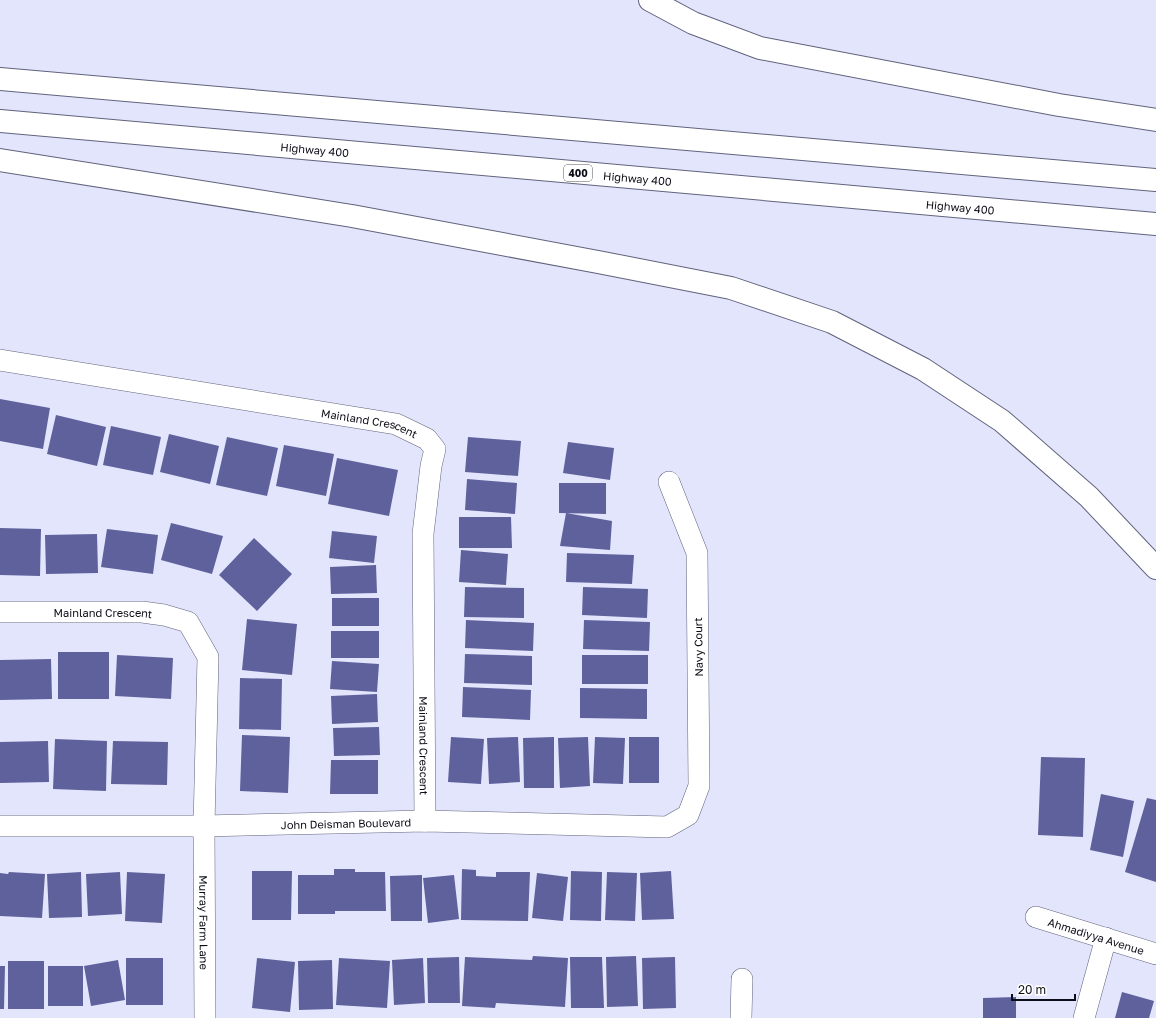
<svg xmlns="http://www.w3.org/2000/svg" width="1156" height="1018" viewBox="0 0 1156 1018" font-family="'Golos Text',sans-serif">
<style>
.building{fill:#5e619c}
.lines{fill:none;stroke-linecap:round;stroke-linejoin:round}
.minor-casing{stroke:#60637c;stroke-width:22}
.highway-casing{stroke:#60637c;stroke-width:24}
.minor{stroke:#fff;stroke-width:21}
.highway{stroke:#fff;stroke-width:22}
.labels{text-anchor:middle;dominant-baseline:central;stroke-width:3;stroke-linejoin:round;paint-order:stroke}
.shield{fill:#fff;stroke:#55555c;stroke-width:1}
.shield-label{font-size:10px;font-weight:bold;fill:#0c0c16}
.street-label{font-size:11px;fill:#0c0c16;stroke:#fff}
</style>
<rect width="100%" height="100%" fill="#e3e5fc"/>
<path class="building" d="M0,399L50,408L43,449L0,441Z
M56,415L106,427L97,466L47,454Z
M111,426L161,437L153,475L103,465Z
M169,434L219,446L210,484L160,472Z
M227,437L278,448L267,496L216,485Z
M468,437L521,441L518,476L465,472Z
M568,442L614,448L610,480L563,473Z
M284,445L334,454L326,496L276,486Z
M337,458L398,470L389,516L328,504Z
M467,479L517,483L515,514L465,510Z
M559,483H606V514L559,513Z
M566,513L612,521L610,550L560,546Z
M459,517H511L512,548H459Z
M171,523L223,536L212,574L161,560Z
M0,528L41,529L40,576L0,575Z
M107,529L158,535L153,574L101,567Z
M332,531L377,536L374,563L329,558Z
M97,534L98,573L46,574L45,535Z
M254,538L292,574L257,611L219,575Z
M461,550L508,554L506,585L459,582Z
M567,553L634,555L632,584L566,582Z
M376,565L377,593L331,594L330,567Z
M465,587L524,588V618L464,617Z
M583,587L648,589L647,618L582,615Z
M332,598H379V626H332Z
M247,619L297,624L292,675L242,670Z
M466,620L534,623L533,651L465,648Z
M584,620L650,622L649,651L583,649Z
M331,631H379V658H331Z
M58,652H109V699H58Z
M465,654L532,656V685L464,683Z
M117,655L173,658L171,699L115,696Z
M582,655H648V684H582Z
M51,659L52,699L0,700V660Z
M332,661L379,664L377,692L330,689Z
M240,678L282,679L281,730L239,729Z
M463,687L531,690L530,720L462,717Z
M580,688L647,689V719L580,718Z
M377,694L378,722L332,724L331,696Z
M379,727L380,755L334,756L333,728Z
M242,735L290,737L288,793L240,791Z
M451,737L484,739L481,784L448,782Z
M518,737L520,782L489,784L487,738Z
M554,737V788H524L523,738Z
M588,737L590,786L560,788L558,738Z
M595,737L625,738L623,784L593,783Z
M629,737H659V783H629Z
M55,739L107,741L106,791L53,789Z
M48,741L49,782L0,783V742Z
M113,741L168,742L167,785L111,784Z
M1041,757L1085,758L1083,837L1038,835Z
M331,760H378V794H330Z
M1101,794L1134,801L1123,857L1090,850Z
M1147,798L1156,800V882L1125,872Z
M334,869H355V872H385L386,911H335V914H298V875H334Z
M462,869L476,870V876L496,877V872H530L528,921L461,920Z
M252,871H292L291,920H252Z
M571,871L602,872L601,921L570,920Z
M671,871L674,919L642,920L640,873Z
M9,872L45,874L42,918L0,916V873L8,874Z
M81,872L82,917L49,918L47,874Z
M120,872L122,914L88,916L86,874Z
M127,872L165,874L162,923L125,921Z
M607,872L637,873L635,921L605,920Z
M537,873L568,877L563,921L532,918Z
M422,875V921H391L390,876Z
M454,875L459,919L428,923L423,878Z
M533,956L568,958L565,1007L496,1003L495,1008L462,1006L465,957L532,960Z
M636,956L638,1006L607,1007L606,957Z
M459,957L460,1003H428L427,958Z
M570,957H602L604,1008H571Z
M675,957L676,1008L643,1009L642,958Z
M126,958H163V1005H126Z
M257,958L295,962L290,1012L252,1008Z
M339,958L390,961L387,1008L336,1005Z
M423,958L425,1003L394,1005L392,960Z
M118,960L125,1000L91,1006L84,966Z
M332,960L333,1009L299,1010L298,961Z
M8,961H44V1009H8Z
M0,966H5L4,1009H0Z
M48,966H83V1006H48Z
M1122,992L1154,1001L1149,1018H1115Z
M1016,997V1018H983V998Z"/>
<g class="lines">
<g class="minor-casing">
<g id="minor">
<path id="s1" d="M0,360L396,424L427,439L435,449L431,466L423,534L425,821"/>
<path id="s2" d="M0,612H142L164,615L188,622L208,657L204,826L205,1018"/>
<path id="s3" d="M0,826H204L425,821L667,827L688,815L699,786L697,553L669,482"/>
<path id="s4" d="M1036,917L1156,954"/>
<path d="M741,1018L742,979"/>
<path d="M1084,1018L1106,938"/>
</g>
</g>
<g class="highway-casing">
<g id="highway">
<path d="M650,0L693,23L760,48L1059,105L1156,120"/>
<path d="M0,79L1156,180"/>
<path id="s5" d="M0,121L1156,224"/>
<path d="M0,160L352,216L598,262L731,288L832,322L923,369L1002,421L1089,497L1156,568"/>
</g>
</g>
<use href="#minor" class="minor"/>
<use href="#highway" class="highway"/>
</g>
<g class="labels">
<rect class="shield" x="564" y="165" width="28" height="16" rx="3"/>
<g class="shield-label">
<text x="578" y="173">400</text>
</g>
<g class="street-label">
<text stroke="none"><textPath href="#s5" startOffset="316">Highway 400</textPath></text>
<text stroke="none"><textPath href="#s5" startOffset="640">Highway 400</textPath></text>
<text stroke="none"><textPath href="#s5" startOffset="964">Highway 400</textPath></text>
<text stroke="none"><textPath href="#s1" startOffset="375">Mainland Crescent</textPath></text>
<text stroke="none"><textPath href="#s2" startOffset="103">Mainland Crescent</textPath></text>
<text transform="translate(698 647) rotate(-91)">Navy Court</text>
<text stroke="none"><textPath href="#s1" startOffset="746">Mainland Crescent</textPath></text>
<text stroke="none"><textPath href="#s3" startOffset="346">John Deisman Boulevard</textPath></text>
<text stroke="none"><textPath href="#s2" startOffset="495">Murray Farm Lane</textPath></text>
<text stroke="none"><textPath href="#s4" startOffset="63">Ahmadiyya Avenue</textPath></text>
</g>
</g>
<path d="M1012 994v6h63v-6" fill="none" stroke="#0c0c16" stroke-width="2"/>
<text x="1018" y="994" font-size="12" fill="#0c0c16" stroke="#ffffff" stroke-width="3" paint-order="stroke">20 m</text>
</svg>
